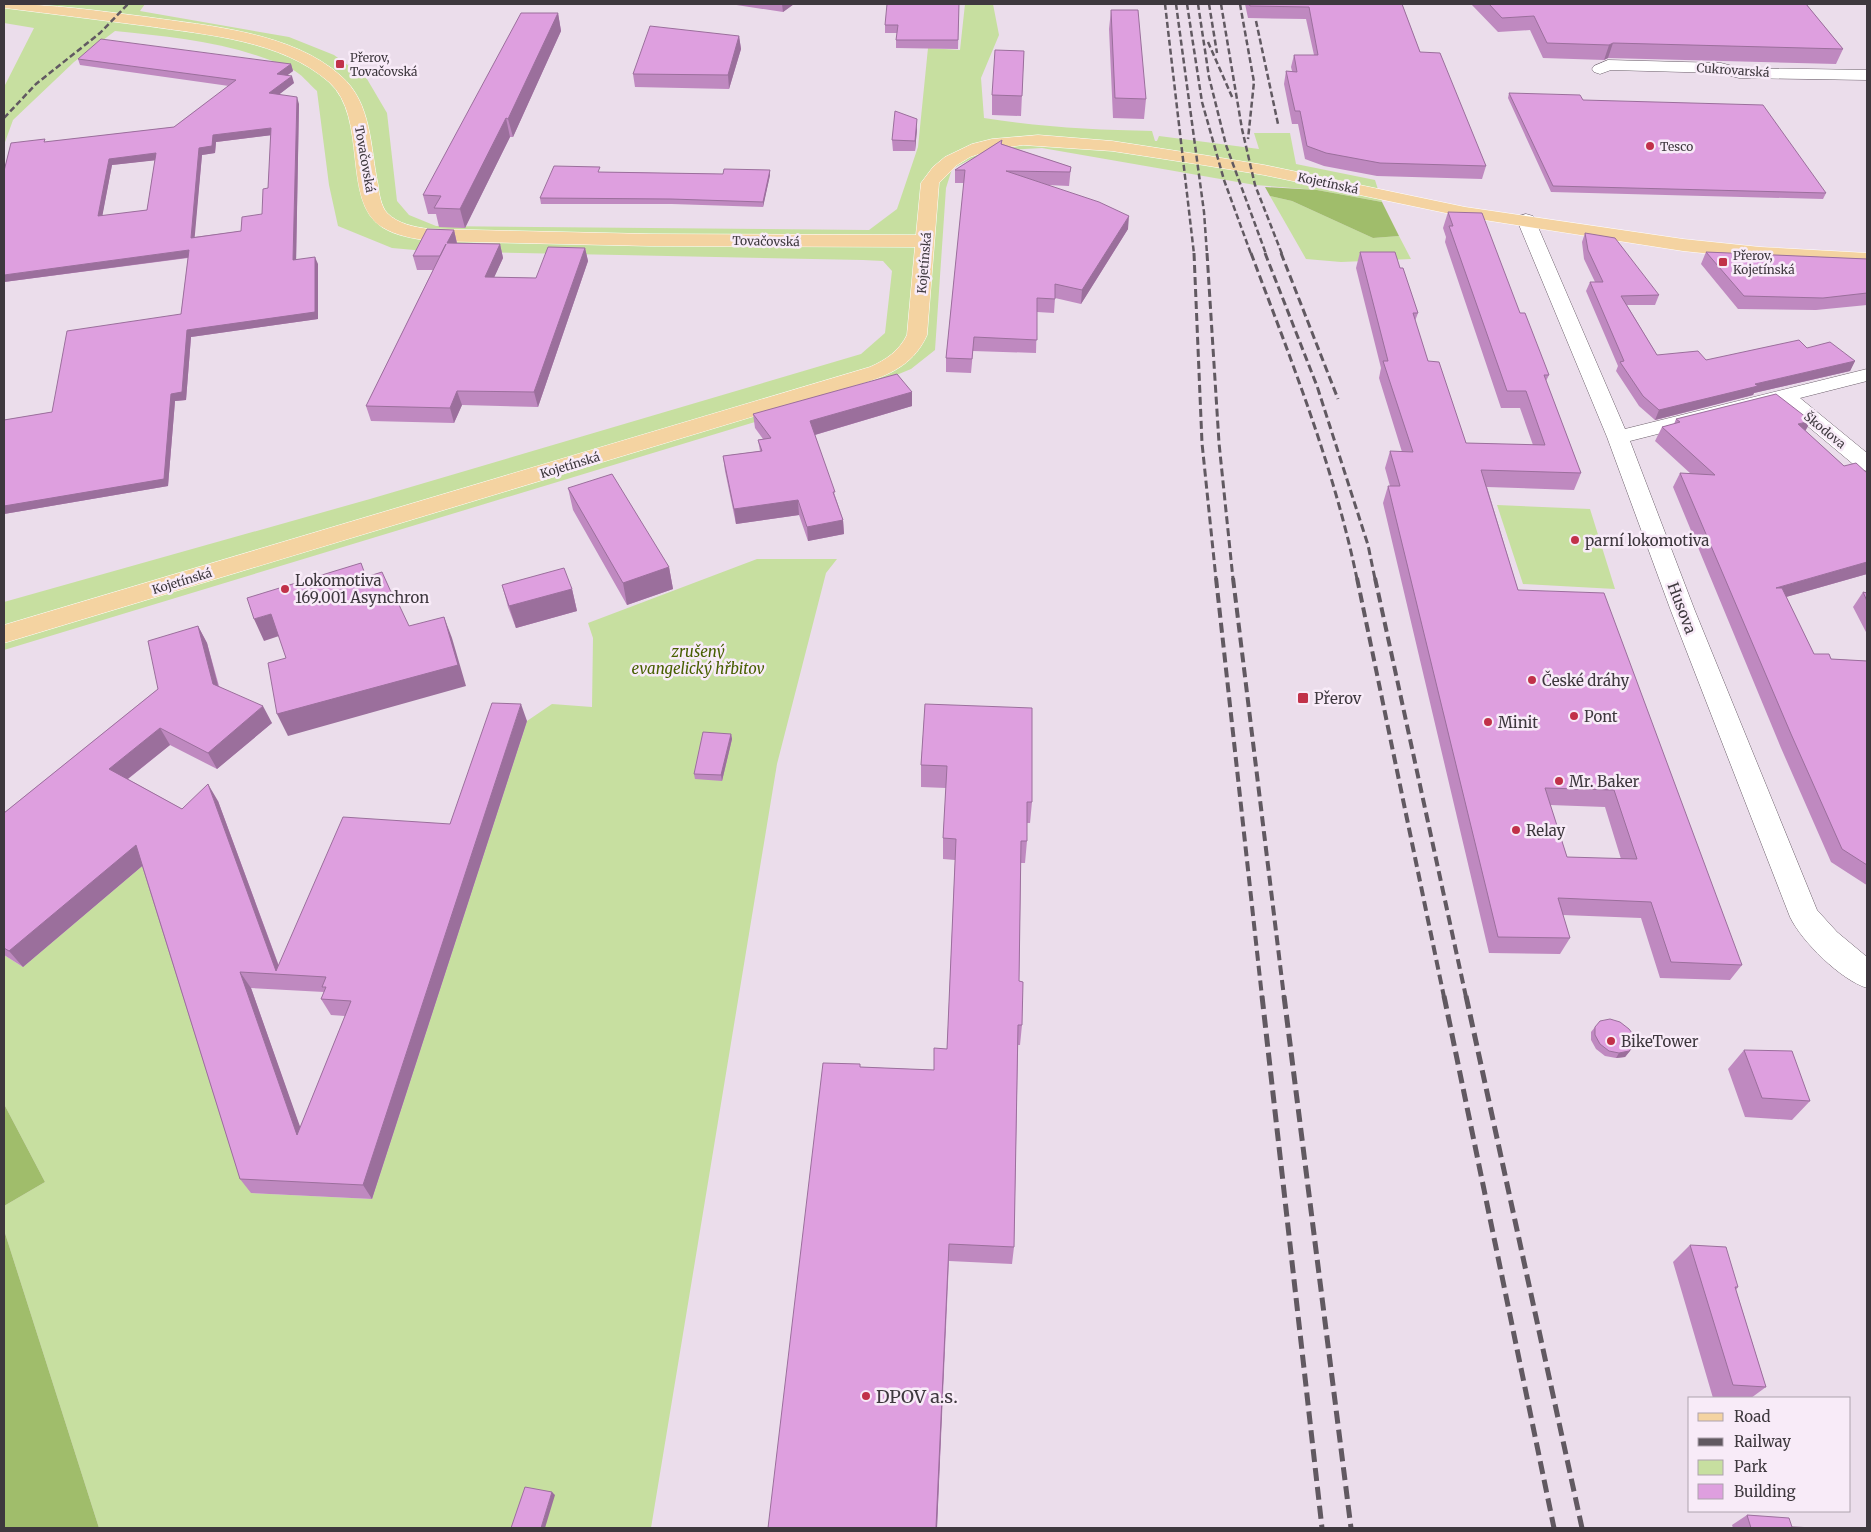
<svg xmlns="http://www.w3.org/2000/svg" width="1871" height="1532" viewBox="0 0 1871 1532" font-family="Merriweather,serif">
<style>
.green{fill:#c7dfa0}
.forest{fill:#a0bd6b}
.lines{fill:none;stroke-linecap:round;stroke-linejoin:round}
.minor-casing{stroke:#6c606b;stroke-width:1}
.major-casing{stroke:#fff;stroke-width:1}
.minor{fill:#fff;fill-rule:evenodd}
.major{fill:#f4d3a1;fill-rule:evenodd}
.rail-far3{stroke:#615961;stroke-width:2.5;stroke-dasharray:6 3;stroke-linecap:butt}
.rail-far2{stroke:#615961;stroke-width:3;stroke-dasharray:8 4;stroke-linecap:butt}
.rail-far1{stroke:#615961;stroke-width:4;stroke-dasharray:10 5;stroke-linecap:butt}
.rail{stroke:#615961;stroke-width:5;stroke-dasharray:13 6;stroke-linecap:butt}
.wall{fill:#bf89c0;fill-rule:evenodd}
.shaded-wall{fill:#9b6f9c}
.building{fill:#de9fdf;stroke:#9b6f9c;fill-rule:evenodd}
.poi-dot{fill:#c13149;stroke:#f8ebf8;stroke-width:2}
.labels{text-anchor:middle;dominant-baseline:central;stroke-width:5;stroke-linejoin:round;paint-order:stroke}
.far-poi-label{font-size:12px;fill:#3e383e;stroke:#f8ebf8;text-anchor:start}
.far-street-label{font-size:12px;fill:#3e383e;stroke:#f8ebf8}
.poi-label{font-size:15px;fill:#3e383e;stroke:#f8ebf8;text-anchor:start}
.street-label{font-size:15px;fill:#3e383e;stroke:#f8ebf8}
.park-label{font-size:15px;font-style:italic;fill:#475f00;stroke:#f8ebf8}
.near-poi-label{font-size:18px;fill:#3e383e;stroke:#f8ebf8;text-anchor:start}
</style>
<rect width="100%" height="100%" fill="#ebddeb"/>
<path class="green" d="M4,4H145L140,11L289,37L334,55L367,79L387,113L397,201L409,215L436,226L869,230L897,209L918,147L928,48L960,50L965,4H993L999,35L981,78L984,118C1040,127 1096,130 1152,131L1155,141H1157L1159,136L1259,149L1254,133H1290L1296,164L1375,180L1382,202L1317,190L1255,185L1042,148L1005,150L971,159L952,169L946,188L935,350L911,369L860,390L4,650V602L370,499L861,354L885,333L892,271L883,261L863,260L426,251L392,248L338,226L329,185L317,91C309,84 301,73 291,69C237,43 173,37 115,31L74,62L13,120L4,145V87L34,28L4,23Z
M1270,196L1292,201L1373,238L1399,236L1411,259L1341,262L1306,259Z
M1497,505L1590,509L1615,589L1523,584Z
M757,559H837L826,573L777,764L651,1528H99L4,1230V1206L45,1182L4,1104V955L23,967L147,862L251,1193L372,1199L527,721L552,704L592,707L593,638L588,623Z"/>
<path class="forest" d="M1265,187L1317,190L1382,202L1399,236L1373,238L1292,201L1270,196Z
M4,1104L45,1182L4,1206Z
M4,1230L99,1528H4Z"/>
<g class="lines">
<g class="minor-casing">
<path id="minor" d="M1608,60L1721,63L1740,68L1867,70V80L1739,78L1720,73L1611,70L1600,74L1594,72L1592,69L1594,66Z
M1526,214L1533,216L1535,220L1625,429L1867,369V381L1800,398L1867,453V471L1859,469L1780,403L1630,441L1695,611L1817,910L1837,932L1867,957V988C1841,980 1802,942 1790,917L1671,611L1607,437L1517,220L1519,216Z"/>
</g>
<g class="major-casing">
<path id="major" d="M4,4C52,4 99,11 147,17C209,26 292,32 341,76C372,103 370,147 378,185C379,194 381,206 387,213C398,224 414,227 429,229L650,234L916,235L921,183L933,167L945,157L972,144L992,139L1038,135L1112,141L1203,155L1264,165L1465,207L1683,239L1760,247L1867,253V265L1760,259L1683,251L1465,217L1264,175L1203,165L1112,151L1023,145L994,149L970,157L957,165L939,183L927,335C915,362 894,373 867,382L4,643V625L870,367C886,360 899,351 907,335L915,247L650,246L429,241C413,238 396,236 382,227C341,201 369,118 329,82C281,40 208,35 147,26C100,20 53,14 5,8Z"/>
</g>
<use href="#minor" class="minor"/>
<use href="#major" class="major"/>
<path class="rail-far3" d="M1165,4L1194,254
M1176,4L1204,212L1207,254
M1187,4L1202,102L1224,180L1251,254
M1198,4L1209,77L1226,145L1266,254
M1209,4L1217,53
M1221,4L1242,129L1255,185L1282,254
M1240,4L1254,82L1248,139
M1256,21L1278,124
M1208,42L1233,99
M4,118L36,84L100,33L128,4"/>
<path class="rail-far2" d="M1194,253L1202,443L1216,579
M1207,253L1219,443L1233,579
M1251,253C1291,360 1334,467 1357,579
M1265,253L1317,386L1368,545L1375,579
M1281,253L1338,399"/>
<path class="rail-far1" d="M1216,578L1262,997
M1233,578L1284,997
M1357,578L1444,997
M1375,578L1466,997"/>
<path class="rail" d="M1262,996L1322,1528
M1284,996L1351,1528
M1444,996L1554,1528
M1466,996L1582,1528"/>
</g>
<path class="wall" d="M730,4H794L783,12Z
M959,4L958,49L896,48V40L897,33H885V25Z
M1245,4H1402L1420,52L1486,166L1482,179L1377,176L1324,166L1305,159L1298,124H1292L1284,84L1286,71H1292L1291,67L1294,55H1314L1306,19L1248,18Z
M1471,4H1806L1843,49L1836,64L1608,58L1604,60L1543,58L1530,30L1498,32Z
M1111,10L1146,99L1144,119L1113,118L1109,29Z
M558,13L561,31L513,137H510L465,228L439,227L436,214H428L423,195Z
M739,36L741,49L729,89L635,87L633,74Z
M1024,51L1021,116L992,115V95Z
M78,59L291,64L293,71L287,75L294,83L278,95L299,104L296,259L318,264V319L191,337L186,400L175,401L168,486L4,514V420L52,412L181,314L188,258L4,282L46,142L174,127L229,86L80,65ZM271,135L268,188L262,214L241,231L194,237L202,155L215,153L216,142ZM155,160L147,210L102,216L112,165Z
M1509,93L1583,100L1826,193L1823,199L1551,192L1508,98Z
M917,129L915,151H893L892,140Z
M1002,140V144L1071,167L1069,186L1048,185L1128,229L1081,304L1055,298L1054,313L1037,312L1036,353L973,351L971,373L946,372V358L964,183H955V170Z
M770,170V175L763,207L672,204H541L540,198L600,172L723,174Z
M1448,212L1520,313L1549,375L1546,381L1581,473L1574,490L1487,487L1518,590L1742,965L1730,980L1660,978L1641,918L1563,915L1570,938L1560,954L1489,953L1383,503L1388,486H1390L1385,468L1390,451L1402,452L1379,378L1381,368L1356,268L1360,252L1400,268L1418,313L1415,321L1428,361L1466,443L1533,445L1520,408H1501L1445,242L1446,237L1443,228ZM1550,805L1605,807L1621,859L1567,857Z
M454,230L457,243L500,244L503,258L494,277L536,278L585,248L588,261L538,407L462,405L454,423L371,421L366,406L433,270H417L413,256Z
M1585,233L1659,295L1655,305H1627L1657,355L1706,360L1807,348L1855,361L1850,371L1754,393L1753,395L1655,420L1639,406L1616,371L1618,366L1586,291L1590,282H1595L1584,259L1582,242Z
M1706,252L1867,259V305L1816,310L1738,309L1701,264Z
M912,392V406L815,435L843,520L844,534L808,541L799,515L736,524L725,471L723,456L760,451L758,440L763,439L755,428L753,414Z
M1676,419L1805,431L1844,466L1867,473V574L1786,597L1814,654L1831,659L1867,661V885L1865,884L1831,862L1781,748L1673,487L1680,473L1691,474L1655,441L1662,427L1674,424Z
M568,488L669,567L673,589L627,605L573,510Z
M502,585L572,589L577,611L516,628L508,607Z
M1863,592L1867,593V634L1853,607Z
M198,626L207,643L219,686L272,723L217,769L170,745L128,779L182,809L218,801L279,966L450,824L527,721L372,1199L251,1193L240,1179L142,866L23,967L4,955V813L158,689ZM251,988L324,992L321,999L331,1015L345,1016L300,1128Z
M925,704L1032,802L1030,823H1027V841L1025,863H1021L1019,981L1022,1025L1020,1045H1018L1014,1247L1012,1264L949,1261L937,1528H768L860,1067L934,1070L947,1049L955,860L943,859V838L946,788L921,787V765Z
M731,734L732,739L722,781L695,779L694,774Z
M1595,1027L1630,1051L1625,1057L1616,1058L1605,1056L1596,1049L1591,1040V1032Z
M1744,1050L1810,1101L1792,1120L1745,1117L1728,1069Z
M1690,1245L1738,1287L1736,1290L1766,1387L1751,1398H1713L1673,1262Z
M1747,1515L1792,1527L1816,1528H1733L1732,1525Z"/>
<path class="shaded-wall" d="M782,4H794L783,12Z
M558,13L561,31L513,137L508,119Z
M739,36L741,49L729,89L728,75Z
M1613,43L1608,58L1604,60L1609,45Z
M291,64L293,71L280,81L277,74Z
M292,76L294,83L272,100L269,93Z
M297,97L299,104L296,267L293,260Z
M506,118L510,137L465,228L460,209Z
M917,119V129L915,151V141Z
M271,128L273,135L216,142L215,153L202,155L194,245L191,238L199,148L213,135Z
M156,153L158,160L112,165L101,223L98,216L109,159Z
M770,170V175L763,207V202Z
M1129,216L1128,229L1081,304L1082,290Z
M454,230L457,244L447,243Z
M500,244L503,258L488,291L485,277Z
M585,248L588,261L538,407L534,392Z
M189,250L192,257L4,282V275Z
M315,257L318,264V319L191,337L186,400L175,401L168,486L4,514V506L187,330Z
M1855,361L1850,371L1754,393L1753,395L1655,420L1659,410L1755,384Z
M457,391L462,405L454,423L450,408Z
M912,392V406L811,436L810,421Z
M1811,421L1803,435L1798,424Z
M798,500L799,515L736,524L734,509Z
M843,520L844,534L808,541L807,527Z
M1867,562V574L1768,602L1776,588Z
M669,567L673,589L627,605L623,583Z
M572,589L577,611L516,628L509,606Z
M271,614L282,635L264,641L254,619Z
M444,617L452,638L466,686L288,736L277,714Z
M198,626L207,643L222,701L213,684Z
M521,704L527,721L372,1199L363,1185Z
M263,706L272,723L217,769L208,753Z
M160,728L170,745L120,785L109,769Z
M731,734L732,739L722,781L721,775Z
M208,784L218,801L282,975L276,971Z
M136,845L147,862L23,967L9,951Z
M240,972L251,988L308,1149L297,1135Z
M1634,1046L1625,1057L1616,1058L1619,1053Z
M949,1244L937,1528H936Z
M552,1492L555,1495L545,1528H541Z"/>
<path class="building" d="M887,4H959L958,40H896L898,25H885Z
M1249,4H1402L1420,52L1440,53L1486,166L1380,163L1326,153L1307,146L1300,111H1295L1286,71L1297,72L1294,55H1318L1309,7L1250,6Z
M1489,4H1806L1843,49L1613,43L1609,45L1547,43L1534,16L1502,18Z
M1111,10H1138L1146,99L1115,98Z
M521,13H558L508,119L506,118L460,209L434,208L441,196L423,195Z
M650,26L739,36L728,75L633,74Z
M101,39L291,64L277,74L292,76L269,93L297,97L293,260L315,257V312L187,330L182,392L171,394L164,479L4,506V420L52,412L67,331L181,314L189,250L4,275V171L11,143L45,139L44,142L174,127L236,80L78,59ZM271,128L268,188L263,189L262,214L242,217L241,231L191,238L199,148L212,146L213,135ZM156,153L147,210L98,216L109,159Z
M995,50L1024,51L1022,96L992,95Z
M1509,93L1580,95L1583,100L1763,105L1826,193L1553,186Z
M895,111L917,119L915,141L892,140Z
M1002,140L1001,144L1071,167L1070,172L1006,171L1099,202L1129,216L1082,290L1055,284V299L1037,298V340L974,337L972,359L946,358L965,170H955Z
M554,166L600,167L598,172L723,174L724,169L770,170L763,202L671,199L540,198Z
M1448,212L1482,213L1520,313H1525L1549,375H1544L1581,473L1481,470L1518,590L1604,593L1742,965L1671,962L1651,902L1558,898L1570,938L1498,937L1388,486H1400L1390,451L1413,452L1383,361H1388L1360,252H1395L1400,268H1403L1418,313H1413L1428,361L1439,362L1466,443L1545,445L1526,391H1507L1449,226H1453ZM1545,788L1614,790L1637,859L1567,857Z
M427,229L454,230L447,243L500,244L485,277L536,278L548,247L585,248L534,392L457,391L450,408L366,406L446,244L440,256H413Z
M1585,233L1615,238L1659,295L1621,296L1657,355L1698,351L1706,360L1799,340L1807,348L1830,342L1855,361L1755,384L1758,386L1659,410L1643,396L1620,362L1624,361L1590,282H1603L1588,250Z
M1706,252L1867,259V293L1823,298L1744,296Z
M897,374L912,392L810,421L835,492H833L843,520L807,527L798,500L734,509L723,456L762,451L758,440L771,438L753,414Z
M1776,394L1811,421L1798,424L1844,466L1856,463L1867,473V562L1776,588H1782L1814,654H1829L1831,659L1867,661V865L1842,849L1791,734L1680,473L1715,475L1662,427L1680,422L1676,419Z
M612,474L669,567L623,583L568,488Z
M361,563L366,577L382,572L391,592H393L409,626L444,617L458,665L277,714L268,663L286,658L271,614L254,619L247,598Z
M564,568L572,589L509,606L502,585Z
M1863,592L1867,593V601Z
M198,626L213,684L263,706L208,753L160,728L109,769L182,809L208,784L276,971L343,817L450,824L492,703L521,704L363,1185L240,1179L136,845L9,951L4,948V813L158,689L148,641ZM240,972L326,977L322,987H326L321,999L351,1001L297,1135Z
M925,704L1032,708V802H1027V841H1021L1019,981L1023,982L1022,1025H1018L1014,1247L949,1244L936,1528H768L823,1063L860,1064V1067L934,1070V1048L947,1049L956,839L943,838L947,766L921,765Z
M703,732L731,734L721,775L694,774Z
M1610,1019L1620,1022L1629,1029L1635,1037L1634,1046L1629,1051L1619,1053L1609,1051L1600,1044L1595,1035V1027L1600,1021Z
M1744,1050L1792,1051L1810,1101L1762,1098Z
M1690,1245L1726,1247L1738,1287H1735L1766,1387L1733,1385Z
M525,1487L552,1492L541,1528H511Z
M1747,1515L1789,1518L1792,1527L1816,1528H1751Z"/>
<g class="poi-dot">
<rect x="335" y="59" width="10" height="10" rx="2.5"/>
<circle cx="1650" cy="146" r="5"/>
<rect x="1718" y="257" width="10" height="10" rx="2.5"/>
<circle cx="1575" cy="540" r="5"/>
<circle cx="285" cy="589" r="5"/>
<circle cx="1532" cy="680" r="5"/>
<rect x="1297" y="692" width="12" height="12" rx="2.5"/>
<circle cx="1574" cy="716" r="5"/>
<circle cx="1488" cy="722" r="5"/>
<circle cx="1559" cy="781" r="5"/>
<circle cx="1516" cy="830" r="5"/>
<circle cx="1611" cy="1041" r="5"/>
<circle cx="866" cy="1396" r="5"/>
</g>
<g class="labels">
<g class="far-poi-label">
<text x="350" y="57">Přerov,<tspan x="350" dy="14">Tovačovská</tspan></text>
<text x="1660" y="146">Tesco</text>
<text x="1733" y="255">Přerov,<tspan x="1733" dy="14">Kojetínská</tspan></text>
</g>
<g class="far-street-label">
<text transform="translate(1733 70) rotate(4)">Cukrovarská</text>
<text transform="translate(365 159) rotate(80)">Tovačovská</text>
<text transform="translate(1328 183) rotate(12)">Kojetínská</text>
<text transform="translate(766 241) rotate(1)">Tovačovská</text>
<text transform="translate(924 263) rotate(-85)">Kojetínská</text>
<text transform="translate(1825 430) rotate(39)">Škodova</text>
<text transform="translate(570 465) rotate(-17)">Kojetínská</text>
<text transform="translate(182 581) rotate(-17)">Kojetínská</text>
</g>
<g class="poi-label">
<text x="1585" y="540">parní lokomotiva</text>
<text x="295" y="580">Lokomotiva<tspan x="295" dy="17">169.001 Asynchron</tspan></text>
<text x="1542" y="680">České dráhy</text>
<text x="1314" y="698">Přerov</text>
<text x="1584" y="716">Pont</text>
<text x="1498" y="722">Minit</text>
<text x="1569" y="781">Mr. Baker</text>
<text x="1526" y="830">Relay</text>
<text x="1621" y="1041">BikeTower</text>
</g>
<g class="street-label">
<text transform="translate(1682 608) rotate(69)">Husova</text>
</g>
<g class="park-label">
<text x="698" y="651">zrušený<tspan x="698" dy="17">evangelický hřbitov</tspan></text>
</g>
<g class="near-poi-label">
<text x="876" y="1396">DPOV a.s.</text>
</g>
</g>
<rect width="1871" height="1532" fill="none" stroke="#3e383e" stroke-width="10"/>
<rect x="1688" y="1397" width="162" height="115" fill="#f8ebf8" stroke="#aea3ae"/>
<rect x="1698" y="1413" width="25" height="8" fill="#f4d3a1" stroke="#aea3ae"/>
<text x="1734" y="1422" font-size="15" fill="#3e383e">Road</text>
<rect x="1698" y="1438" width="25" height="8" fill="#615961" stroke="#aea3ae"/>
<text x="1734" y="1447" font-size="15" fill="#3e383e">Railway</text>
<rect x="1698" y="1460" width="25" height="15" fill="#c7dfa0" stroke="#aea3ae"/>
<text x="1734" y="1472" font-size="15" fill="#3e383e">Park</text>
<rect x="1698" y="1484" width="25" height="15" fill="#de9fdf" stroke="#aea3ae"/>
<text x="1734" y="1497" font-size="15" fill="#3e383e">Building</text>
</svg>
